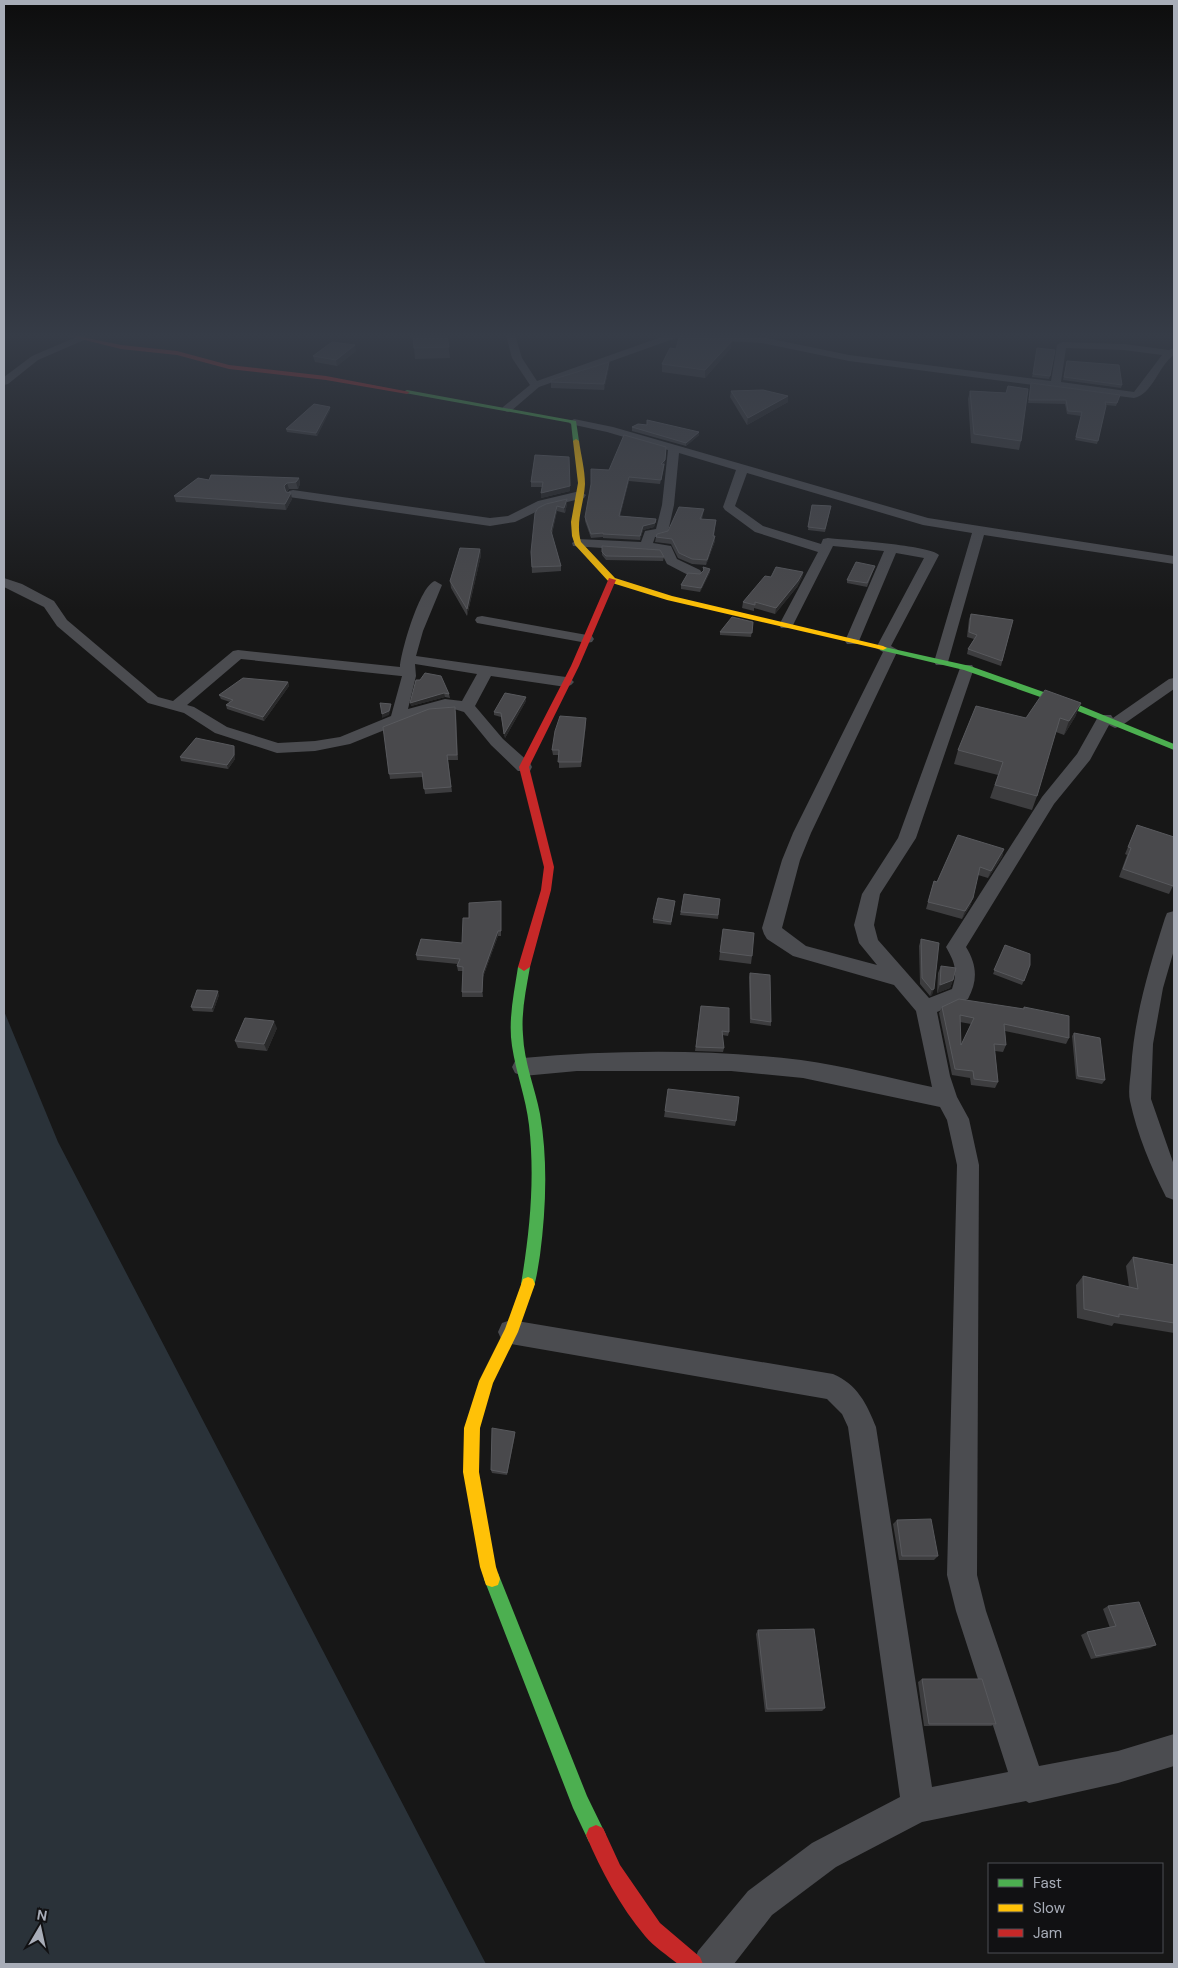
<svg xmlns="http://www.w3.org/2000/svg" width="1178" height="1968" viewBox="0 0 1178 1968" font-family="'DM Sans',sans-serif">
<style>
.water{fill:#2a3239}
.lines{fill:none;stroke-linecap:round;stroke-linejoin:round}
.street{fill:#4b4c50;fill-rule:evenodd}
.fast{fill:#4caf50;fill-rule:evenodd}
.slow{fill:#ffc107;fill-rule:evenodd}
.jam{fill:#c62828;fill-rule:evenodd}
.wall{fill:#3d3d3f;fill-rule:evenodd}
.shaded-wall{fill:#29292a}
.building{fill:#49494c;stroke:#58595d;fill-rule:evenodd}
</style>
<rect width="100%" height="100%" fill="#171717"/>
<path class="water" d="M4,1011L58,1142L486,1964H4Z"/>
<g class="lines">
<path class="street" d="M81,335L84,336V340L38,360L8,384L4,385V377L32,356Z
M506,335H515L522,358L537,381L667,335H696L762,337L849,355L1051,381L1057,345L1062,342L1124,344L1169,350L1174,348V355C1158,366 1153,394 1134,398L849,361L762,343L676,338L539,387L511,411L507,412L502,409L503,407L530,385L512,358ZM1066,348L1124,350L1162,355L1134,392L1061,382Z
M574,419L613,427L928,518L1174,556V564L984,535L948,662L946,665H936L934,662L972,533L923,525L747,473L735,506L763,526L821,544L823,539L828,538C846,540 930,545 939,555L891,646L898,650L811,833L800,860L782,928L806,946L877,965L859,943L854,925L862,894L898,838L960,668L962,665H972L974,668L916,838L880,894L874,925L878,940L929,998L952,989C958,971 955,963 946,947L1042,797L1077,754L1099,715H1111L1113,718L1169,679L1174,678V689L1121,726L1115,728L1109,725L1090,760L1054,804L966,947C977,965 978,980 968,999L937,1012L950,1076L957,1097L969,1119L979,1165L977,1575L986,1611L1039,1766L1118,1751L1174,1734V1766L1118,1783L1029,1803L1026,1801L922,1822L836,1867L772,1915L734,1964H693L698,1951L748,1891L812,1843L900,1797L848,1427L842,1414L827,1399L511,1344L502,1341L498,1332L502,1323L511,1320L833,1374C857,1384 867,1404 876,1427L932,1787L1008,1772L956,1611L947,1575L957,1165L947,1120L940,1107L803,1078L731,1071H577L523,1076L515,1073L512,1067L515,1061L523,1058C614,1050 710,1049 801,1060C845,1066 889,1078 932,1087L916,1011L894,985L793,956L767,939L764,934L762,928L782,860L793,833L883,652L876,648L924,558L896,553L859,641L857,644H847L845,641L884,551L833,546L793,625L791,628H781L779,625L818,552L755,532L725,510L723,507L736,470L679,453L674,505L668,532L666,535L655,537L653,543L671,546L677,559L700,570L702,573L700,576H690L667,564L661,552L573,546L572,543L578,539L641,542L645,531L656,529L662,505L668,450L607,432L570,424L569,422Z
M293,490L490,518L508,516L538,501L580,491L586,495L584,498L546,507L515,522L490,526L289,497L287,494L289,491Z
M4,578L22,584L54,601L67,620L158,697L173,701L233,651L238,650L400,667C401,651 420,585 435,581L442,585L423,631L416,656L566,677L571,679L574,682L571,685L566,687L491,676L475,706L503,739L530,763L532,767L530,771H518L491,745L464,712L454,709L429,712L350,744L315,751L277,753L215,733L184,713L148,703L57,626L44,607L4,587ZM241,659L401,676H402L391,716L340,737L315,741L278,743L227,727L194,707L187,705ZM415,664L477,674L462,701L445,699L408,709L416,676Z
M482,616L587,635L592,636L594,639L592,642L587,643L477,623L475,620L477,617Z
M1174,911V950L1163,988L1153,1044L1151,1099L1174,1165V1200L1166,1197C1151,1167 1137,1134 1130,1101C1128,1092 1130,1080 1131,1070C1134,1017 1149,968 1165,918L1167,913Z"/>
<path class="fast" d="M407,390L576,421L579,441L576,443L573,441L571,423L405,393V391Z
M880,646L970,666L1069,701L1174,744V750L1063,705L964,670L880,650Z
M524,963L530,967C526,990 521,1012 523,1035C524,1062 535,1088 540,1114C548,1160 546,1209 540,1255C538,1266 537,1278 533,1289L528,1291L523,1289L521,1284C530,1231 535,1178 529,1125C526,1098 516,1073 512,1046C508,1020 514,993 518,967Z
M492,1571L498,1573L587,1796L606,1835L603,1842L596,1845L589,1842L573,1808L484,1579L486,1573Z"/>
<path class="slow" d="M576,439L579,441C581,455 585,470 585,484C584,505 575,521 581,542L615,578L672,596L883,646L887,648L883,650L667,600L609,582L575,545L572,536L571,522L578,483L573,441Z
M528,1277L533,1279L535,1284L518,1332L493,1383L480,1428L479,1472L496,1567L500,1579L498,1585L492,1587L486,1585L480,1567L463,1472L464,1428L479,1381L505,1329L523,1279Z"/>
<path class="jam" d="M65,335H72L121,345L177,351L229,365L326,376L410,392L407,394L326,380L229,369L177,355L121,349Z
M609,578L616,580L579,666L529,767L554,867L551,890L530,967L524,971L518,967L541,890L544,867L519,767L571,666Z
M596,1825L603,1828L620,1865L660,1923L700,1957L703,1964H678C667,1955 654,1947 645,1936C620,1906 601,1871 586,1835L589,1828Z"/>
</g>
<path class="wall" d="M447,335L450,358L415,359L414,348Z
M731,348L705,378L662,372V364L676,349Z
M1037,348L1050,376L1049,379L1032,377Z
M356,351L337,366L315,362L313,356Z
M1067,361L1122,385L1121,388L1063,380Z
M609,367L604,390L551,388V380Z
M1031,383L1120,395L1116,406L1106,405L1097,444L1075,440L1081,416L1067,414L1065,404L1028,403Z
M1008,386L1021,441L1019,450L971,443L968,399L970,391L1006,393Z
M731,391L788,396V402L747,425L730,397Z
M330,407V410L317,436L287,432L286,429Z
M647,425L699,432V435L686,446L632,431V427Z
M666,447L664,468L660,484L629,481L620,516L656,519L654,527L643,530L640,540L603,538V537L591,538L585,521V517L609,470Z
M535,455L570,491L541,498L542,487H531V482Z
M299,478L300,484L298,489H289L287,492L292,499L286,510L176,502L174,496Z
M546,504H567L565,513L557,511L552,534L561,566V571L532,573L531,552Z
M812,505L831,506L825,532L808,530Z
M704,509L702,519L716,520L714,536L715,541L706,565L692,564L678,558L671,544L655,542L656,537L668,531Z
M602,546L664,557L663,561L606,560L602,555Z
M480,549L481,555L467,616L451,588L450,581Z
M875,566L867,587L847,583V580Z
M703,567L710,572L700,592L681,589V585L700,574L703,571Z
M803,572L802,577L797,587L775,614L754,608V611L742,608L743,602L771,577Z
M971,614L1013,620L1001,666L967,654L968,649L974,639L967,637L969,619Z
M753,622L751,637L720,635V632Z
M416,680L449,694L450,698L445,697L411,706Z
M288,682L289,686L264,721L227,709L226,705L230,702L221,699L219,695Z
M526,701L505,738L501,717L494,715V712Z
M1081,703L1075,717L1064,735L1056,732L1037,796L1032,810L990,798L998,775L954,764L958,750L1026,718Z
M456,711L458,760H448L452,792L425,794L423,777L390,779L383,727Z
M586,724L581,767L559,768V755H553L552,750Z
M235,750V759L228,769L181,761L180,757Z
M1137,825L1173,886L1169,894L1119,877L1127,855L1125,854Z
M1004,849L1002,857L988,878L978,875L973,898L970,906L962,919L926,909L934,881L937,882Z
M684,894L720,899L718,919L680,915Z
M675,901L671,925L653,923V919Z
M501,906V936H498L483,977V997H462V992L463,971H458L457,966L458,964L417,960L416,955L462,943L469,918Z
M723,929L752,956L751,964L719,960Z
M921,939L939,943L932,995L930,996L920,984L919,946Z
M1005,945L1030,965L1022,985L993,974Z
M941,966L953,980L950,988L937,993L938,973Z
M750,973L771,1022V1026L750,1023L749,977Z
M219,995L213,1012L193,1011L191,1007Z
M701,1006L729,1032L728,1036L722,1035L724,1048L723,1052L695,1051Z
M942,1007L1023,1009L1024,1007L1069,1038L1066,1044L1005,1031L1006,1045L1003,1052L995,1051L998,1082L995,1088L971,1085L970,1078L952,1075L939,1013ZM960,1022L971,1024L961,1045Z
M277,1028L267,1051L238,1048L235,1041Z
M1074,1033L1105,1080L1102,1084L1076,1079L1072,1036Z
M665,1111L736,1121L735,1126L664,1117Z
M1133,1257L1174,1265V1333L1114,1323L1112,1326L1077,1318L1076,1285L1083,1276L1129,1287L1126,1266Z
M515,1432V1435L507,1475L492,1473L491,1470Z
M897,1520L938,1556L934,1560H899L893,1524Z
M1108,1606L1156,1645L1150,1648L1091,1659L1081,1635L1087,1632L1110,1628L1103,1609Z
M758,1630L825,1708L822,1711L765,1712L756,1634Z
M922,1679L996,1724L991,1726H924L918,1682Z"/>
<path class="shaded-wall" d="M732,341L731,348L705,378V370Z
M355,345L356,351L337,366L336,360Z
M609,362V367L604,390V384Z
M788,396V402L747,425L748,418Z
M330,407V410L317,436L316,433Z
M699,432V435L686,446V443Z
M666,447L664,468L660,484L661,464Z
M629,477V481L619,520V516Z
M299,478L300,484L298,489L296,482Z
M287,483L289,489L285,493L284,486Z
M570,486V491L541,498V493Z
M291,493L292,499L286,510L285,504Z
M567,499V504L565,513L564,508Z
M557,506V511L551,536V531Z
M656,519L654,527L643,530L640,540V536L643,526Z
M715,536V541L706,565L707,560Z
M480,549L481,555L467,616V609Z
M710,569V572L700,592L701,588Z
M803,572L802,577L797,587L775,614L776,608Z
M288,682L289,686L264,721L263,717Z
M444,693L445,697L411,706L410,703Z
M526,697V701L505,738L504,734Z
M1081,703L1075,717L1064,735L1069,721Z
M391,704V708L389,715L382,718V714Z
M586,718V724L581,767V762Z
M234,746L235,750V759L228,769L227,765Z
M1004,849L1002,857L988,878L991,871Z
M973,898L970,906L962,919L965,911Z
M498,931V936L483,977V997L482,992L483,973Z
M953,980L950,988L937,993L940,985Z
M934,989L932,995L930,996L932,990Z
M218,991L219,995L213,1012L212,1008Z
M274,1021L277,1028L267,1051L264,1044Z
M515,1432V1435L507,1475V1473Z"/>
<path class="building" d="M413,335H447L449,347L414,348Z
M679,337L732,341L705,370L662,364L670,348L676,349Z
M332,342L355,345L336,360L313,356Z
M1037,348L1055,350L1050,376L1033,374Z
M1067,361L1119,365L1122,385L1064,377Z
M609,362L604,384L551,382V380Z
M1031,383L1120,395L1117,403L1105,402L1106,406L1098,441L1076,437L1082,412L1068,411L1066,400H1029Z
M1008,386L1028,389L1021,441L974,434L970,391L1006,393Z
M763,390L788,396L748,418L731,391Z
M314,404L330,407L316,433L286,429Z
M647,420L699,432L686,443L632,427L638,424L647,425Z
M624,435L666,447L665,460L661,464H664L661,480L629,477L619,516L656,519L655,523L643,526L640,536L603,534V533L591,534L585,517L591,484V469L609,470Z
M535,455L569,457L570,486L541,493L543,482H531Z
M211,475L299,478L296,482L287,483L284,486L286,492L291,493L285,504L174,496L198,478L209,480Z
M567,499L564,508L557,506L551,531L561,566L532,567L531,552L535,513L538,508L546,504Z
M812,505L831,506L825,529L808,527Z
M679,507L704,509L700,519L716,520L713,536H715L707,560L692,559L679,553L672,539L656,537L657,534L668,531Z
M602,546L660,550L664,557L606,556L602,552Z
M460,548L480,549L467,609L450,581Z
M856,562L875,566L867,583L847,580Z
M703,567L710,569L701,588L681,585L688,573L700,574L704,570Z
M776,567L803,572L798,581L776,608L755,602V605L743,602L765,576L771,577Z
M971,614L1013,620L1002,661L968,649L977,635L969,632Z
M732,617L753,622L752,633L720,632Z
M425,673L441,676L449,694L444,693L410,703L416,680H420Z
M243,678L288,682L263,717L226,705L233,700L219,695Z
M1045,690L1081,703L1069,721L1060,718L1037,796L995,785L1003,762L958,750L976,706L1026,718Z
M505,693L526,697L504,734L501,713L494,712Z
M380,703L391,704L389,711L382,714Z
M455,707L457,755H447L451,787L424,789L422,772L389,774L383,727L429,709Z
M560,716L586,718L581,762H558L559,750H552L555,731Z
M196,738L234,746V755L227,765L180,757Z
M1137,825L1174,837V883L1173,886L1123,869L1131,848L1128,847Z
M958,835L1004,849L991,871L980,867L973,898L965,911L928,902L934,881L937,882Z
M684,894L720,899L718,915L681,912Z
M658,898L675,901L671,922L653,919Z
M501,901V931H498L483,973L482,992H462L463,967L457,966L460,959L416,955L421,939L462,943L463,918H469V903Z
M723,929L754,933L752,956L720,952Z
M921,939L939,943L934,989L932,990L922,978Z
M1005,945L1030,954V965L1024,981L994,970Z
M941,966L956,968L953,980L940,985Z
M750,973L770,975L771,1022L751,1019Z
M197,990L218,991L212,1008L191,1007Z
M959,999L1024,1009V1007L1069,1016V1038L1004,1024L1006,1045L994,1044L998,1082L974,1079L973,1071L955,1069L942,1007ZM960,1015L974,1018L961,1045Z
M701,1006L729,1008V1032L722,1031L724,1048L696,1047Z
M245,1018L274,1021L264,1044L235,1041Z
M1074,1033L1100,1038L1105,1080L1078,1076Z
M668,1089L739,1097L736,1121L665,1111Z
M1133,1257L1174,1265V1323L1119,1314V1317L1084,1309L1083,1276L1138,1289Z
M492,1428L515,1432L507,1473L491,1470Z
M931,1519L938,1556H902L897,1520Z
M1139,1602L1156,1645L1096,1656L1087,1632L1116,1626L1108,1606Z
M814,1629L825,1708L767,1709L758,1630Z
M922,1679H982L996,1724H929Z"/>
<linearGradient id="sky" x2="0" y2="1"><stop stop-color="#0d0d0d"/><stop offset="0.55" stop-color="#363c47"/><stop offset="1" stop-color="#363c47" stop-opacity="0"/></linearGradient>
<rect width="1178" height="610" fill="url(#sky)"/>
<rect width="1178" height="1968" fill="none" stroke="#a8adb8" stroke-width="10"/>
<rect x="988" y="1863" width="175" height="90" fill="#111113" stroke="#4d4f55"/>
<rect x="998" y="1879" width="25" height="8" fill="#4caf50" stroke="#4d4f55"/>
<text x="1033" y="1888" font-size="15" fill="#a8adb8">Fast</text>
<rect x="998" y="1904" width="25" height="8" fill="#ffc107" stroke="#4d4f55"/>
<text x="1033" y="1913" font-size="15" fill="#a8adb8">Slow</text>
<rect x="998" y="1929" width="25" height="8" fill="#c62828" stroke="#4d4f55"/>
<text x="1033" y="1938" font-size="15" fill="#a8adb8">Jam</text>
<g transform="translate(40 1928) rotate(9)" stroke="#111113" stroke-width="4" paint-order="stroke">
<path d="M0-4L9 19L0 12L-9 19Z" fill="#a8adb8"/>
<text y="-8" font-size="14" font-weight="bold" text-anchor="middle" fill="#a8adb8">N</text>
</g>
</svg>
